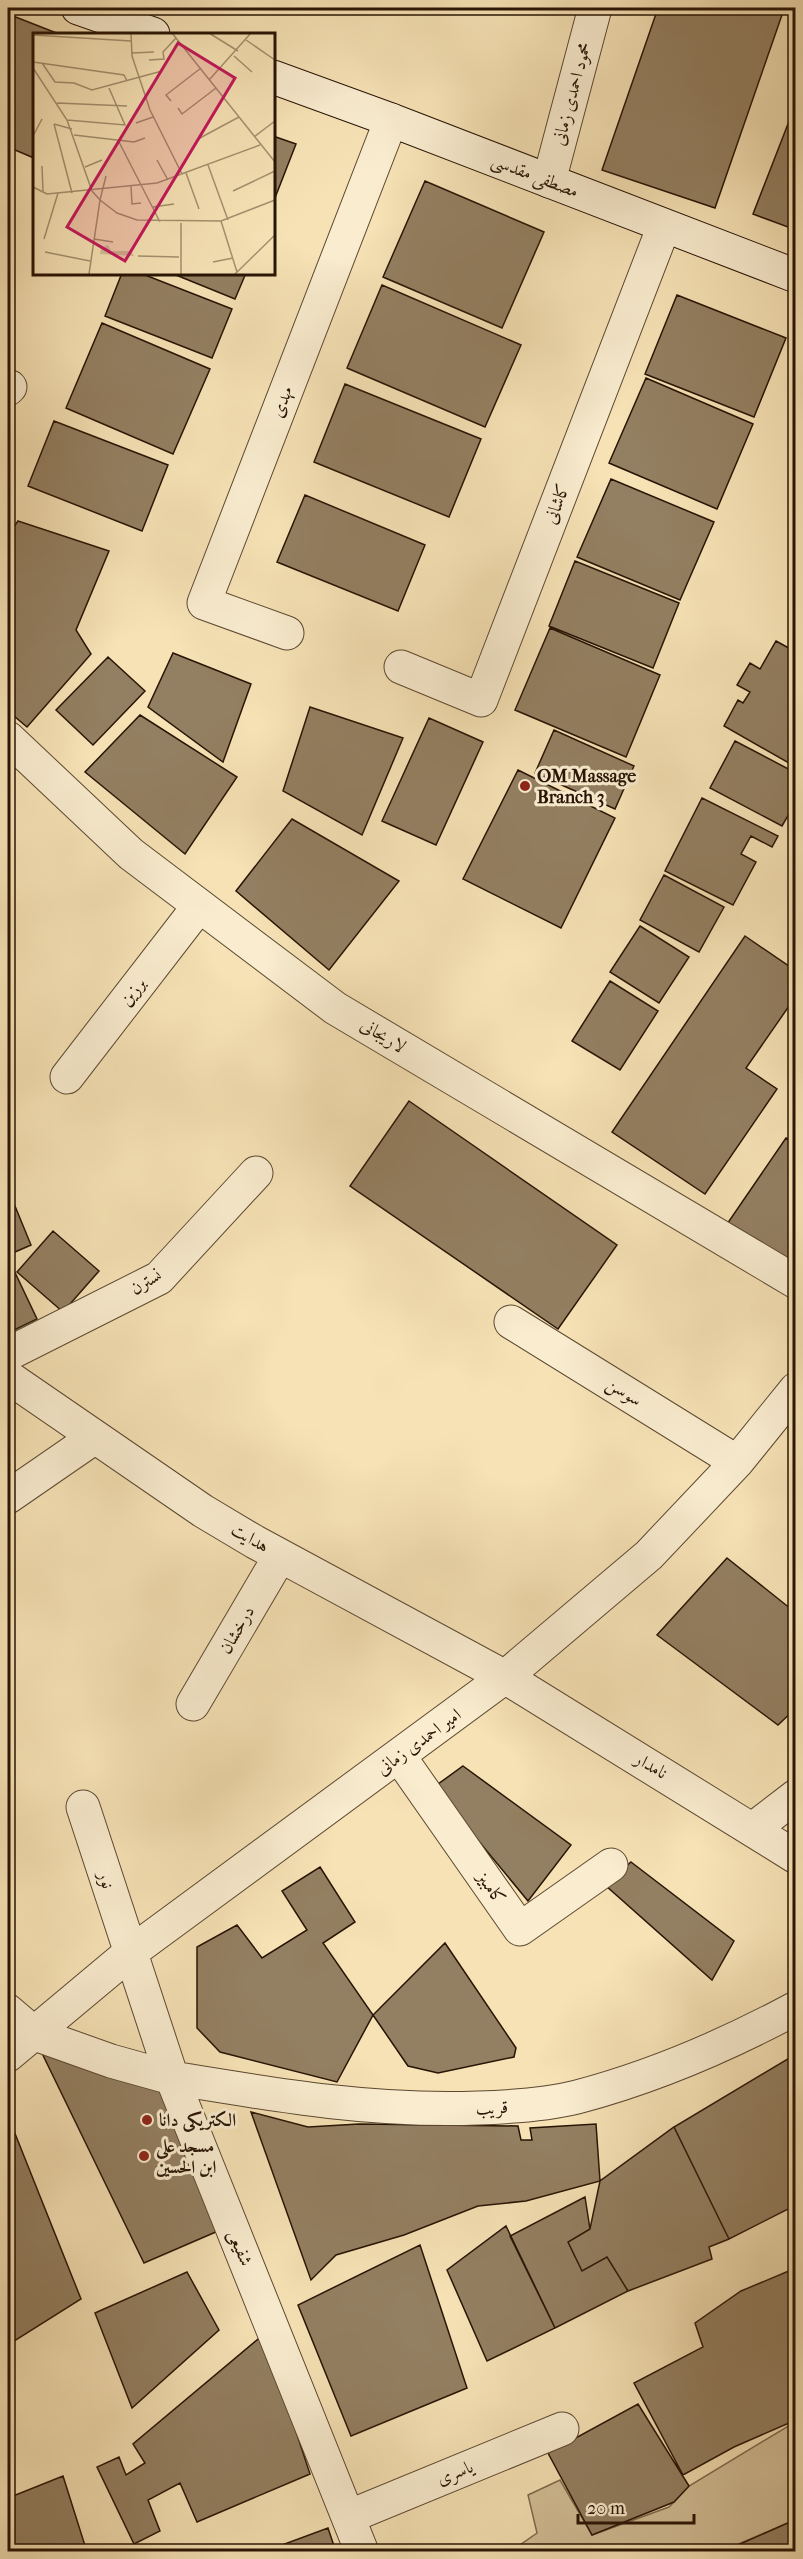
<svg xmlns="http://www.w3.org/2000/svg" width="803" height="2559" viewBox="0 0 803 2559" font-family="'IM FELL French Canon',Amiri,serif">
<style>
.green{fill:#d3bf97;stroke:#7e6a4e;stroke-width:1.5}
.building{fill:#937f61;stroke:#281405;stroke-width:1.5}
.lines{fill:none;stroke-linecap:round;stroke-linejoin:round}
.minor-casing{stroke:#5c4831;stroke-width:35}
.secondary-casing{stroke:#281405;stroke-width:35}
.minor{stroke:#f9eccf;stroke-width:33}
.secondary{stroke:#f9eccf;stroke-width:33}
.poi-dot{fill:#8f2418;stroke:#f9eccf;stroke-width:2}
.labels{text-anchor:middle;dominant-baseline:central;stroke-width:6;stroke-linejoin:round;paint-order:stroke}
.street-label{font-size:18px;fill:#281405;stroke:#f9eccf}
.poi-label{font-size:18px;font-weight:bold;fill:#281405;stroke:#f9eccf;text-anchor:start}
.inset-road{fill:none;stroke:#a4906f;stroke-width:1.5}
.view{fill:#c2185b;fill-opacity:0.15;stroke:#c2185b;stroke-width:3}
.inset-edge{fill:none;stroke:#281405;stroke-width:3}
</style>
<rect width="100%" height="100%" fill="#f6e2b5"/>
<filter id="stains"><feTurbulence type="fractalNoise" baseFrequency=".00333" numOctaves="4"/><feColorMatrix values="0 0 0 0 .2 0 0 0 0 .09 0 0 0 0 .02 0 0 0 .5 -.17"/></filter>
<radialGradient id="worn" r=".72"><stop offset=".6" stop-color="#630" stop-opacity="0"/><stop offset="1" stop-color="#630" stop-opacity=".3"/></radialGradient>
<path class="green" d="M795,2422V2519L790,2522L722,2551L510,2552L537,2533L528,2495L560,2480L592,2535L669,2507L689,2486Z"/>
<path class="building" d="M658,8H771L783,12L715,208L602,170Z
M8,14L59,34H34V158L8,147Z
M793,111L796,112V230L753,214Z
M273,136L296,144L273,203Z
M425,181L544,232L502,328L383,277Z
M122,273H140L232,309L212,358L105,316Z
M171,273H246L235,299Z
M382,285L521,345L485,427L347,368Z
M677,295L786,338L754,417L645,374Z
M102,323L210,369L173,454L66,408Z
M646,378L753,424L717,509L609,463Z
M345,384L481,439L449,517L314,462Z
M54,421L168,465L142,531L28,486Z
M611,479L714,522L680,600L577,557Z
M305,495L425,545L398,611L277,562Z
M18,521L109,551L76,630L91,654L27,727L8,711V535Z
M575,561L679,603L653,668L549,626Z
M550,628L660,675L626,757L515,710Z
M776,641L796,652V767L724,726L738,700L743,703L750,692L737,685L750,663L760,669Z
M173,653L251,684L223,762L148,707Z
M108,657L145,691L93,745L56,710Z
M310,707L403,738L362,835L283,791Z
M140,715L237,777L185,854L85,772Z
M429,718L483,742L436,845L382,821Z
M554,730L634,766L615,809L535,773Z
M735,741L796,773V802L782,826L710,788Z
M518,770L615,818L561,928L463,879Z
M702,798L778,836L772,847L751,836L741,854L756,862L733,905L665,871Z
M292,819L399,881L329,970L236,891Z
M664,875L724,907L699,952L640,920Z
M640,926L689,957L659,1003L610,972Z
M745,936L796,971V996L746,1068L777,1089L705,1194L612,1132Z
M610,981L658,1011L620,1070L572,1041Z
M409,1101L617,1245L558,1329L350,1186Z
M786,1138L796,1143V1270L725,1227Z
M8,1189L31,1245L8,1255Z
M53,1231L99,1271L63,1312L17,1272Z
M10,1262L37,1319L8,1333V1263Z
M727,1558L796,1613V1708L778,1725L657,1635Z
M463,1766L571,1845L528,1901L434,1787Z
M631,1862L734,1941L712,1980L605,1885Z
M320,1867L355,1922L323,1943L373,2015L337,2082L220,2052L197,2028V1947L237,1925L262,1958L307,1930L282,1891Z
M445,1943L516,2048L514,2057L438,2073L408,2066L373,2015Z
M38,2045L168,2084L225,2228L144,2263Z
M796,2054V2205L729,2239L674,2127Z
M251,2112L308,2127L359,2124L518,2126L521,2140H532L530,2128L596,2124L600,2181L526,2201L478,2206L404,2235L336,2255L311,2280Z
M8,2116L81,2299L8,2345Z
M674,2127L729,2239L709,2247L712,2259L628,2291L607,2257L582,2271L568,2242L590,2229L600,2181Z
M585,2197L590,2229L568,2242L582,2271L607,2257L628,2291L555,2328L510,2236Z
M506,2226L555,2328L487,2361L447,2270Z
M420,2245L467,2388L351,2436L298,2305Z
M796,2268V2420L734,2447L683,2475L634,2383L703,2347L695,2323L741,2291Z
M187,2272L219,2330L132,2408L95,2313Z
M264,2334L310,2474L197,2522L180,2483L148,2500L160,2531L134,2544L97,2467L119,2457L126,2475L145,2463L133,2444Z
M638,2404L689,2486L674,2502L592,2535L548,2453Z
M63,2476L87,2552H8V2498Z
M790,2522L796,2533V2552H722Z
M328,2528L336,2552H263Z"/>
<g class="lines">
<g class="minor-casing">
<path id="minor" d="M549,181L595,8
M8,389L10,387
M287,633L204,603L391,120
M401,667L481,700L664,226
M8,738L131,854L335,1008L796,1282
M67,1077L199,906
M511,1322L737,1462
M8,1354L159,1278L256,1173
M8,1377L203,1511L255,1542L505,1677L796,1857
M8,1497L95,1437
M193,1704L280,1556
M399,1756L520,1929L611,1865
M83,1807L172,2078C275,2095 373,2112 478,2108C511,2107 545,2105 577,2097C653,2077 727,2045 796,2008
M753,1829L796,1796
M8,2011L35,2034L111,2061L172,2078L362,2552
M8,2055L130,1953L505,1677L649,1555L737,1462L796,1389
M348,2517L562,2429"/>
</g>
<g class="secondary-casing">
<path id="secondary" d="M78,8L153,34
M273,77L391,120L796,276"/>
</g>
<use href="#minor" class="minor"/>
<use href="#secondary" class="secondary"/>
</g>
<g class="poi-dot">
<circle cx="525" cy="786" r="6"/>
<circle cx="147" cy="2120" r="6"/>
<circle cx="144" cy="2156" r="6"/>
</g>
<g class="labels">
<g class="street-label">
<text transform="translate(572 94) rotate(-75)">محمود احمدی زمانی</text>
<text transform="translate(535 176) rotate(21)">مصطفی مقدسی</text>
<text transform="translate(282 402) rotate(-69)">مهدی</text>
<text transform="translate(557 504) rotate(-69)">کاشانی</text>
<text transform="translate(133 992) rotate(-52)">برزین</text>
<text transform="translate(383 1036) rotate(31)">لاریجانی</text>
<text transform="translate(146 1282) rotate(-31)">نسترن</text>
<text transform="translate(624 1392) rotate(32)">سوسن</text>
<text transform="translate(250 1538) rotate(30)">هدایت</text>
<text transform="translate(237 1630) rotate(-60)">درخشان</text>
<text transform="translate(419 1742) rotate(-36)">امیر احمدی زمانی</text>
<text transform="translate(651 1766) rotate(31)">نامدار</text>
<text transform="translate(106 1880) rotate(72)">نور</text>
<text transform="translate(491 1888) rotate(55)">کامبیز</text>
<text transform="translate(492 2108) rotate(-2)">قریب</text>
<text transform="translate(240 2248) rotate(68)">شفیعی</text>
<text transform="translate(455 2473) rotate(-22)">یاسری</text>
</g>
<g class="poi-label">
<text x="537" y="776">OM Massage<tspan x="537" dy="21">Branch 3</tspan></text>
<text x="159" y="2120">الکتریکی دانا</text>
<text x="156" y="2146">مسجد علی<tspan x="156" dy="21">ابن الحسین</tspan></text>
</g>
</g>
<g transform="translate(33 33)">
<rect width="242" height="242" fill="#f6e2b5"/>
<path d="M75,212L78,218H98L101,223L67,221L68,215Z" fill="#d3bf97"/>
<path class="inset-road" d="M98,0L99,23L117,77L149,141M139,0L242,129M176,0L205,18M0,2L98,8M213,7L242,27M99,20L121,19M201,23L219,39M116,27L131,26L130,19L143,5M0,29L91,42L94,48M9,30L22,49L41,50L59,57L129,38M0,35L34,87L59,158L67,167L56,241M176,47L218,0M138,68L133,62L168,35M24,70L94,73M145,75L149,81L183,55M34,87L92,92L76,55M103,90L120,84M21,91L39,160M21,91L39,96M41,102L101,109L112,105M0,103L9,86M221,104L242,88M165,106L206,84M85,107L127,189M124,127L135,147M175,132L195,187M9,133L10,158M52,134L69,127M153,140L166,176M73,143L67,167L84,180L104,187L188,188L242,167M98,153L99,171L108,170M0,154L14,161L124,150L227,112M200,158L242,138M120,174L141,171M188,188L204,239M11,206L25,160M61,206L80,209M12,219L57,228M105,223L146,224M180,229L200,225M148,241V190M202,241L242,202"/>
<path class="view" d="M145,10L202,45L92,228L34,194Z"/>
<rect width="242" height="242" class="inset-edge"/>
</g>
<rect width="803" height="2559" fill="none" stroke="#f6e2b5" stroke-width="30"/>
<rect x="9" y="9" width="785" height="2541" fill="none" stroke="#281405" stroke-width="3"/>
<rect x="15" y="15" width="773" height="2529" fill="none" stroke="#281405" stroke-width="1.5"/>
<path d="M578 2514v9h116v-9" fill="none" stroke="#281405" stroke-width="3"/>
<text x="587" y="2514" font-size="18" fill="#281405" stroke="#f9eccf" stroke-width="4.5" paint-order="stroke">20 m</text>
<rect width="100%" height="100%" filter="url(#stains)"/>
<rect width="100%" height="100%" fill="url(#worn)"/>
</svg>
